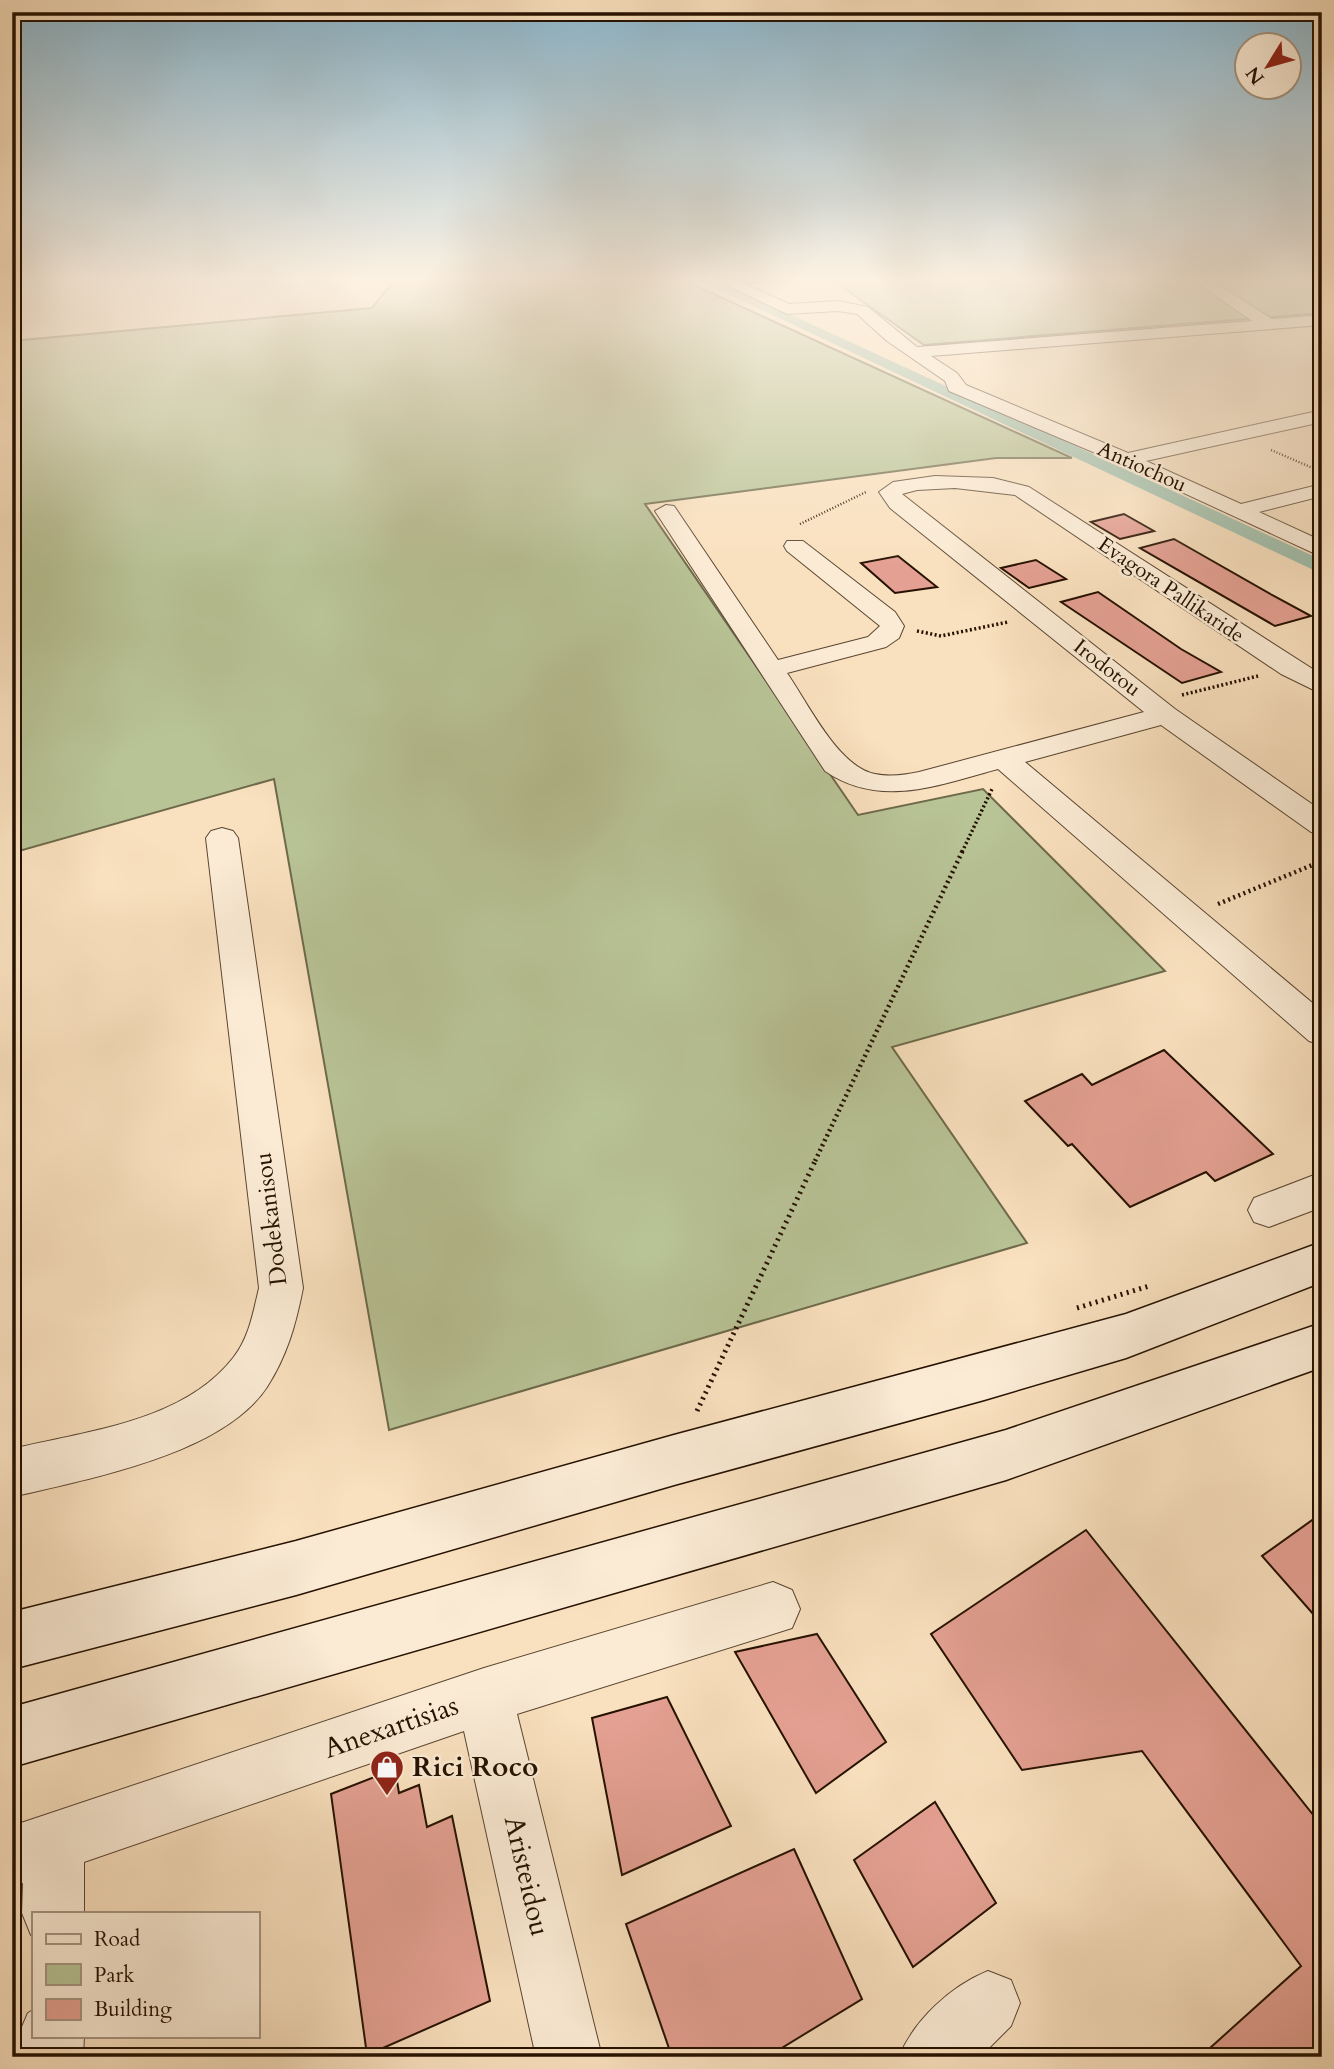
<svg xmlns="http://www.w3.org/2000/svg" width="1334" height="2069" viewBox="0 0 1334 2069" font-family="Cardo,serif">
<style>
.green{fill:#b8c396;stroke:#6e6a4b;stroke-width:2}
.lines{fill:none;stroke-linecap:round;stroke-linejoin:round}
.canal{fill:#9fbeab;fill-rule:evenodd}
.building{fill:#e4a092;stroke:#251100;stroke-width:2}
.street-casing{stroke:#5a4530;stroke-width:2}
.secondary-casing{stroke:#251100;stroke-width:3}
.path-far4{stroke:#251100;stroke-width:2;stroke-dasharray:1 2;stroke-linecap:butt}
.path-far3{stroke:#251100;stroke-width:2.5;stroke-dasharray:1 2;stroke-linecap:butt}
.path-far2{stroke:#251100;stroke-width:3.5;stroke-dasharray:2 2.5;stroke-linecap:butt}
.path-far1{stroke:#251100;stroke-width:4.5;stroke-dasharray:2 3.5;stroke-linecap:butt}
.path{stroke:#251100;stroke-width:5;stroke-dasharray:2 4.5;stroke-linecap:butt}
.street{fill:#fbebd5;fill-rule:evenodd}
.secondary{fill:#fbebd5;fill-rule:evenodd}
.labels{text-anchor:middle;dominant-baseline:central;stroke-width:5;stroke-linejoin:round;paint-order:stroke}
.far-street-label{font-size:21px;fill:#251100;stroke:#fbebd5}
.street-label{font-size:24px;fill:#251100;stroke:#fbebd5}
.near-street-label{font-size:28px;fill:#251100;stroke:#fbebd5}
.near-poi-label{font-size:28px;font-weight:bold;fill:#251100;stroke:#fbebd5;text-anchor:start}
</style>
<rect width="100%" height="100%" fill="#f9e0be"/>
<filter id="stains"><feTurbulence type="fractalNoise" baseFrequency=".00286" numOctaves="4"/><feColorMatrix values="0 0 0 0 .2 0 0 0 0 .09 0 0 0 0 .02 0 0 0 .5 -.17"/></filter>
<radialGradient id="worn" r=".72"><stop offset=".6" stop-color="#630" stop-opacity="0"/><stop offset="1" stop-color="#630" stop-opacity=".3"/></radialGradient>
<path class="green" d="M395,279H681L1072,458H996L645,504L858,815L983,789L1165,971L892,1047L1027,1243L389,1430L274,779L12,853V341L372,308Z
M737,279H1322V313L924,345L831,279L746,283Z"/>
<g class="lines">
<path class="canal" d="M696,279H714L1322,560V574Z"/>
</g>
<path class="building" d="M1124,514L1154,531L1120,539L1091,522Z
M1174,539L1272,595L1311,616L1275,626L1140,548Z
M898,556L937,587L895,593L861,563Z
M1036,560L1066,579L1029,588L1001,568Z
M1098,592L1181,649L1221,672L1182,683L1061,602Z
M1164,1050L1273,1154L1215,1181L1206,1172L1130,1207L1072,1144L1068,1146L1025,1101L1082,1074L1092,1085Z
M1322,1513V1624L1262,1556Z
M1086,1530L1322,1826V2057H1200L1301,1966L1142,1751L1022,1770L931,1634Z
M817,1634L886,1742L816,1793L735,1652Z
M667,1697L731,1826L622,1875L592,1718Z
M395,1769L399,1793L419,1785L427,1827L452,1816L490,2001L367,2055L331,1794Z
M935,1802L996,1903L913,1967L854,1860Z
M794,1849L862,1999L767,2057H672L626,1924Z"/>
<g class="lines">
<g class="street-casing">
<path id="street" d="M714,279H734L789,304L838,301L868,307L917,347L1252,321L1191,279H1209L1272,319L1322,315V325L931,356L957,373L966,385L1128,453L1322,410V422L1146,461L1241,504L1322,484V496L1259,512L1322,541V557L1119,463L949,391L945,381L887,341L857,314L838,311L787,314Z
M935,476L993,478L1029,487L1322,675V694L1281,674L1015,495L955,488L917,490L902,494L1175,709L1322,811V834L1311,832L1161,725L1025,762L1322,1011V1045L1309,1041L998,769C939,785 880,809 825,771L655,511L666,505L674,506L778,660L868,637L880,626L787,551L784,546L787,541H803L895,612L904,626L899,638L886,647L787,673C808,703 838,767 875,774C890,777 905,775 919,772L1144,712L890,508L879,492L893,482Z
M222,828L233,831L238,838L303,1288C296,1324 287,1356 267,1387C222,1455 87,1479 12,1497V1449C86,1431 183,1422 233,1358C249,1338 253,1313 259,1288L206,838L211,831Z
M1322,1172V1207L1269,1227L1254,1222L1248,1210L1254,1198Z
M773,1582L792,1590L800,1609L792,1628L517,1714L602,2057H536L464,1731L84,1862V1913H33V1936L31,1935L22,1913L23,1883L12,1886V1826L484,1668Z
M988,1971L1011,1980L1020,2003L1011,2026L980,2057H899C914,2020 951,1986 988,1971Z
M33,2010V2036H84L83,2057H17L18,2036L28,2013Z"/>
</g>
<g class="secondary-casing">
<path id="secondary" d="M1322,1242V1282L1126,1358L984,1400L674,1485L296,1595L12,1669V1612L296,1541L674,1435L1126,1314Z
M1322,1323V1367L1006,1480L12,1767V1707L1006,1430Z"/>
</g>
<path class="path-far4" d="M507,279L519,290"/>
<path class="path-far3" d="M1271,450L1315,469
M800,524L866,492"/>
<path class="path-far2" d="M917,631L941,636L1008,622
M1182,695L1258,676
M962,852L993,787"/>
<path class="path-far1" d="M1218,904L1322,861
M815,1161L963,850"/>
<path class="path" d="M1077,1308L1149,1286
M697,1411L816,1159"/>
<use href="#street" class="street"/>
<use href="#secondary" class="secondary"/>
</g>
<linearGradient id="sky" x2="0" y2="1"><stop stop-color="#8bb8d0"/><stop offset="0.49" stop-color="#fcf1e2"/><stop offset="1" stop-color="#fcf1e2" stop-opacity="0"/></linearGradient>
<rect width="1334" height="569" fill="url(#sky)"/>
<defs>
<g id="shop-pin" transform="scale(1.75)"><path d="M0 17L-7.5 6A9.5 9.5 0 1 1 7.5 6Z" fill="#8f2418" stroke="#fbebd5"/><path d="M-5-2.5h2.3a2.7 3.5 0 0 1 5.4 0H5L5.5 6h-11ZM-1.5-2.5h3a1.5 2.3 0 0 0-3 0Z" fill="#fff"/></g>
</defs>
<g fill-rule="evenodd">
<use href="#shop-pin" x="387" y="1767"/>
</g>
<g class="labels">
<g class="far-street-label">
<text transform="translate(1142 467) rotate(24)">Antiochou</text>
<text transform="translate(1171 590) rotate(34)">Evagora Pallikaride</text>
<text transform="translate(1107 668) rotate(38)">Irodotou</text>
</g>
<g class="street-label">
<text transform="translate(271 1219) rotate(-97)">Dodekanisou</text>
</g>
<g class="near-street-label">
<text transform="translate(391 1727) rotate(-19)">Anexartisias</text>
<text transform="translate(527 1876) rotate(77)">Aristeidou</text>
</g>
<g class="near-poi-label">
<text x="412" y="1767">Rici Roco</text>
</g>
</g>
<rect width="1334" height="2069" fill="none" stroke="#f9e0be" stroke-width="42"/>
<rect x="14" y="14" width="1306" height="2041" fill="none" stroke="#251100" stroke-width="3.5"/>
<rect x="21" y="21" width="1292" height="2027" fill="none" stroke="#251100" stroke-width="2"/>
<rect x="32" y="1912" width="228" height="126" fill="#fbebd5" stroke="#a59480" stroke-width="2"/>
<rect x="46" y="1934" width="35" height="10" fill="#fbebd5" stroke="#a59480" stroke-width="2"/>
<text x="94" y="1946" font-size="21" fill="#251100">Road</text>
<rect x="46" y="1964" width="35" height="21" fill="#b8c396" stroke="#a59480" stroke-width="2"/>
<text x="94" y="1982" font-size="21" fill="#251100">Park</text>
<rect x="46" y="1999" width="35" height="21" fill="#e4a092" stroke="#a59480" stroke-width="2"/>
<text x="94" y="2016" font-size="21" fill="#251100">Building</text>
<g transform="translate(1268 66) rotate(233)"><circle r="33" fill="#fbebd5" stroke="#a59480" stroke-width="2"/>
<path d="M0-5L12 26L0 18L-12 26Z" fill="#8f2418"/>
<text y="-10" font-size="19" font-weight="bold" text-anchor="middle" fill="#251100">N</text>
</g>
<rect width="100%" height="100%" filter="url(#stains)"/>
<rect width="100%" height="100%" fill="url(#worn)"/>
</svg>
